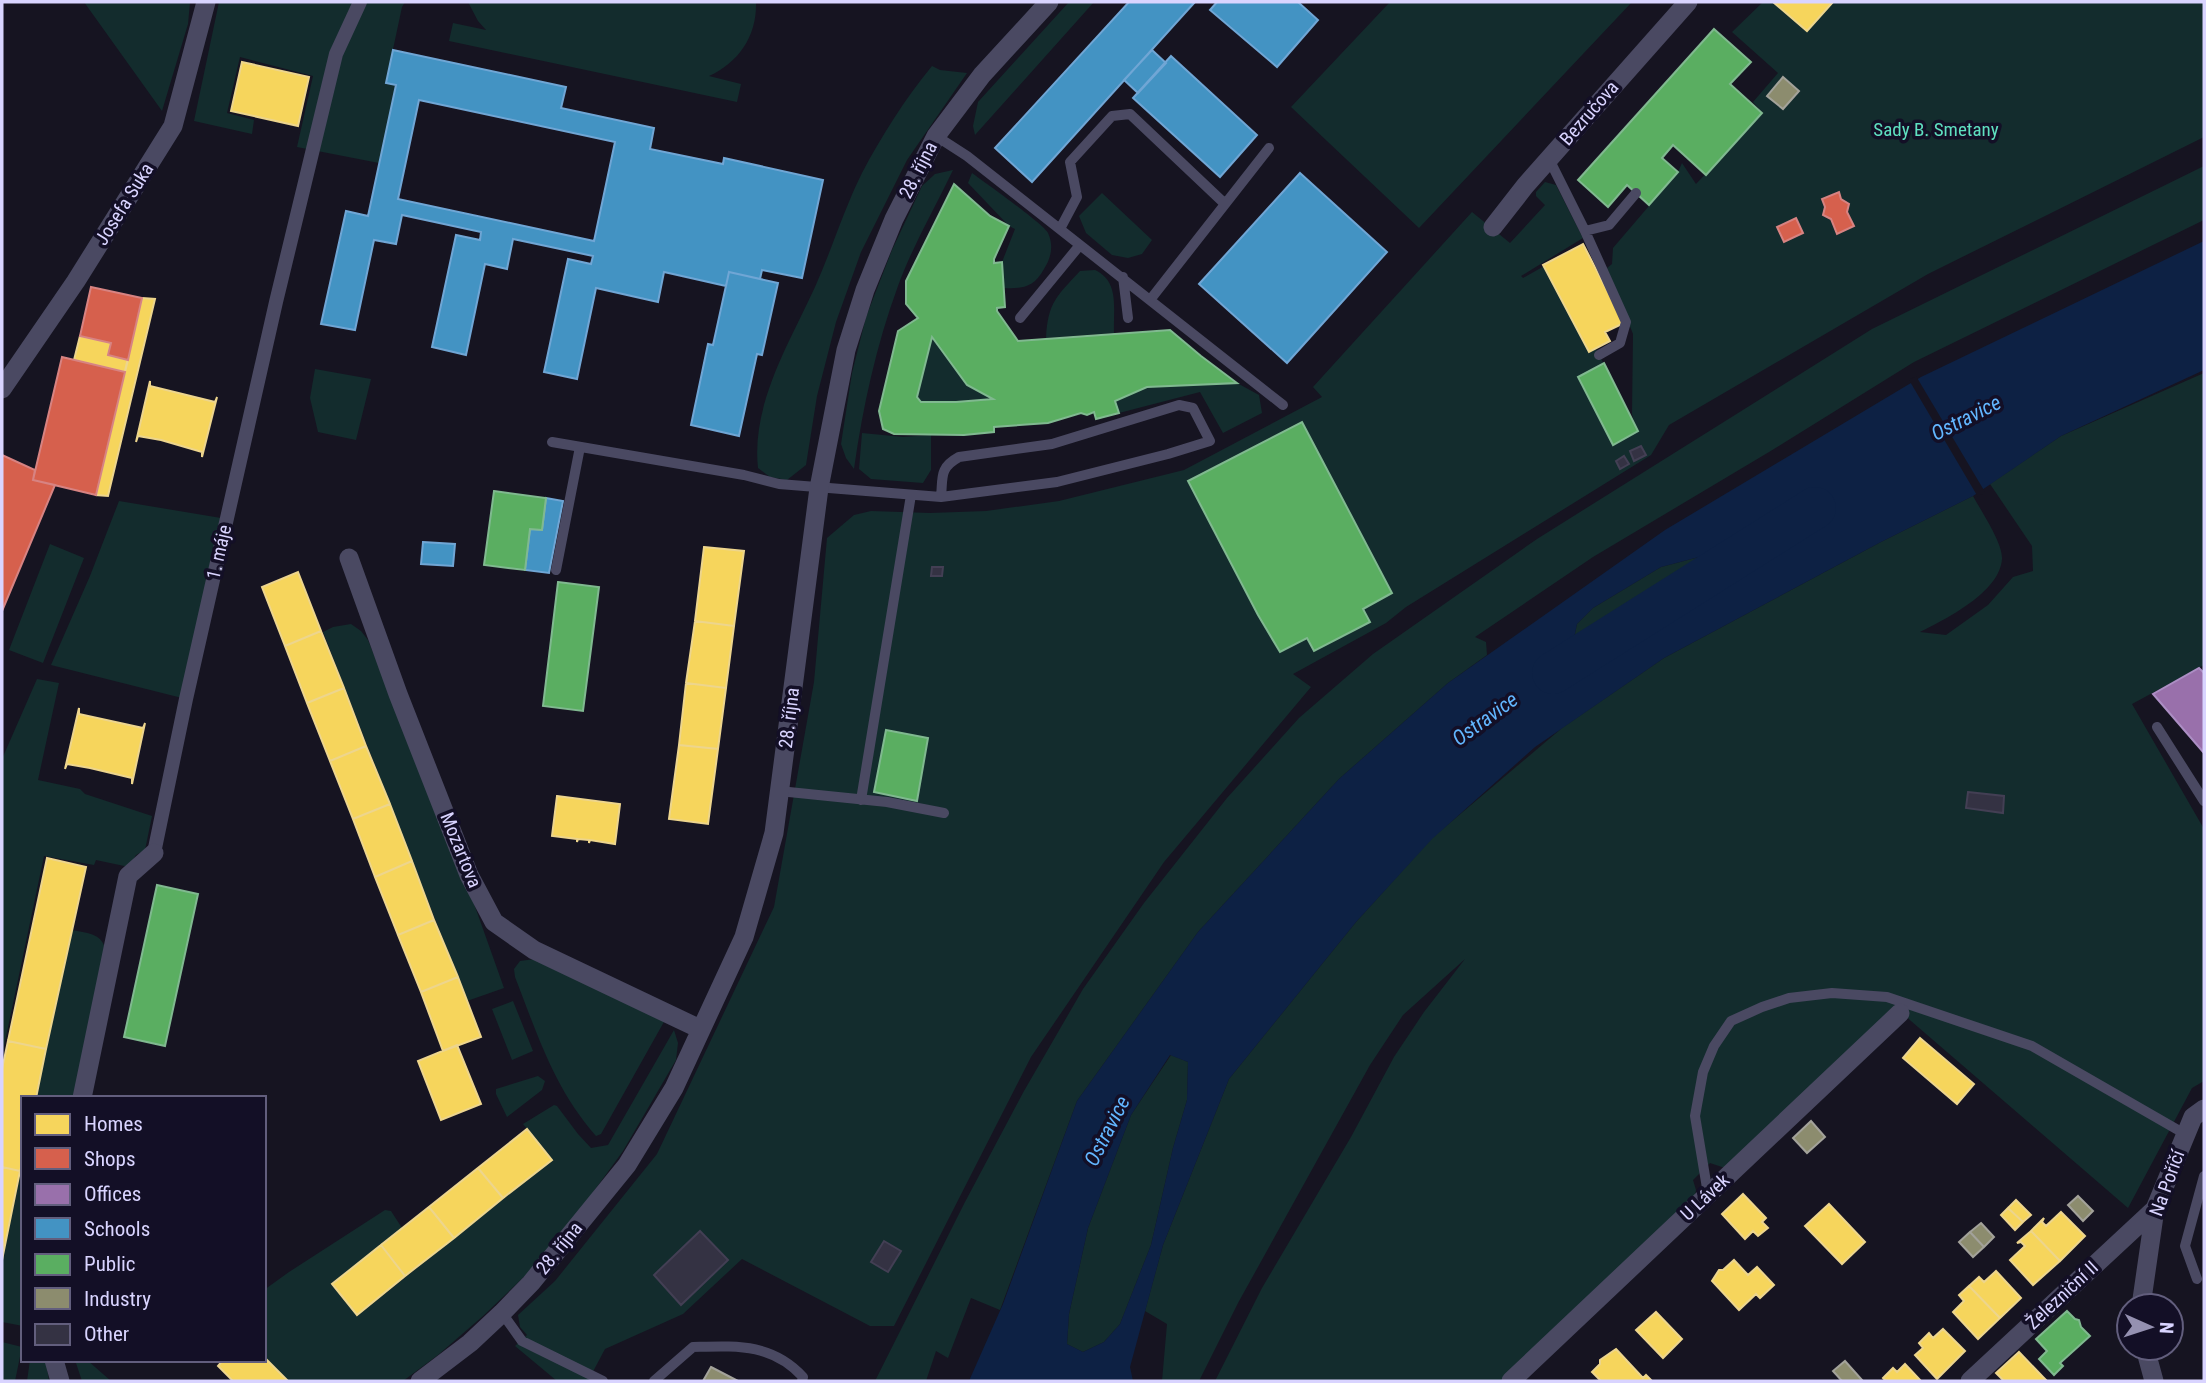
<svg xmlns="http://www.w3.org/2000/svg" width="2206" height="1383" viewBox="0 0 2206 1383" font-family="'Roboto Condensed',sans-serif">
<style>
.green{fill:#132c2d}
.water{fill:#0d2144;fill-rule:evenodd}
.pier{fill:#161421}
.homes{fill:#f6d55c;stroke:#edd58d;stroke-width:2}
.shops{fill:#d6604d;stroke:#d78382;stroke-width:2}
.offices{fill:#9970ab;stroke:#ac8ec4;stroke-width:2}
.schools{fill:#4393c3;stroke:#70a6d5;stroke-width:2;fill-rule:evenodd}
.public{fill:#5aae61;stroke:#80b990;stroke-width:2;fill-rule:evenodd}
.industry{fill:#8c8c6e;stroke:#a3a29a;stroke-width:2}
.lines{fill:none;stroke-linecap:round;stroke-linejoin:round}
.river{stroke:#0d2144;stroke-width:42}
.building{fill:#343243;stroke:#433f54;stroke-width:2}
.service{stroke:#4a4962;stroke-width:10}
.pedestrian{stroke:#4a4962;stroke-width:14}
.minor{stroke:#4a4962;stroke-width:19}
.labels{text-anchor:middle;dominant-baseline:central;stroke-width:7;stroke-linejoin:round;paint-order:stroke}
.street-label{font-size:19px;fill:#d9d4ff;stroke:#130f26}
.park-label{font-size:19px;fill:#5fe0c0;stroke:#130f26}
.water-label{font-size:21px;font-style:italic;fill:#62b6ff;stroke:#130f26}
</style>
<rect width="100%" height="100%" fill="#161421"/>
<path class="green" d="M84,2H190L188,24L162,111Z
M219,2H405L402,7L386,82L396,85L379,163L297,147L313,76L240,57L227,113L254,120L252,134L194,121Z
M468,2H756C757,36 739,62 709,76L741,84L737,102L449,41L453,23L486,30L478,21Z
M1069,2H1094L975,135L973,126L978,102Z
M1390,2H1632L1419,228L1291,107Z
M1763,2H2204V137L1928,274L1669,425L1651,455L1406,607L1386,623L1293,674L1311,687L1164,862L1031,1057L894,1326H870L742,1259L683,1314L605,1349L588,1381H557L515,1346L527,1335L520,1327L518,1315L555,1281L657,1154L774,907L814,682L827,538L854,515L871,511L930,513L986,511L1059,501L1184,470L1322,397L1313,387L1472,212L1510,243L1545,205L1536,196V192L1545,182L1556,185L1583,238L1521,276L1523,278L1583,244L1624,323L1605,332L1610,341L1596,349L1634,422L1632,414L1633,334L1607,268L1612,264L1613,248L1678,172L1682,163L1696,184L1763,113L1753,102L1778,73L1732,32Z
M932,66L940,70L967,73L907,160L861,252L836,322L817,396L806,465L787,480L770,477L758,468C751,404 790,342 815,287C832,249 844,209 862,173C882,135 905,99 932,66Z
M2204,166V220L1914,362L1769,452L1593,557L1475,637L1486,642L1487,655L1448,683L1339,779L1198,932L1077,1101L1000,1310L971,1298L948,1358L936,1351L926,1381H875L965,1202L1024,1091L1083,989L1144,903L1227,798L1299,718L1373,654L1537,539L1872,329Z
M953,170C935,208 912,247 898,286C876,346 863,406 854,469L846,458L841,444L852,373L866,317L892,250L922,186L935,174Z
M972,173C984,182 1044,224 1048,233C1054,246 1051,258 1044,269C1034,287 1023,289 1004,288L1002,262L1015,229L1009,226L968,183Z
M1102,193L1152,240L1142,254L1128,258L1112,255L1086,233L1079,216Z
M1095,270C1120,282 1113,308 1114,333L1046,338C1048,302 1057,296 1080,271Z
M932,337L967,385L993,399L956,402H921L917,397Z
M315,369L371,379L356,440L318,432L310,398Z
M2204,373V665L2132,704L2204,829V1081L2192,1088L2128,1208L1911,1021L1898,1008L1728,1169L1710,1163L1693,1180L1696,1190L1694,1201L1501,1381H1215L1262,1288L1351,1137L1394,1057L1424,1012L1465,959L1403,1015L1370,1065L1238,1303L1199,1381H1162L1167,1324L1145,1311L1163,1245L1229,1079L1356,922L1432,838L1562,728L1664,658L1879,543L1973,496C1981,511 2003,543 2002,559C2000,592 1946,619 1920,632L1946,635L1988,605L2013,577L2033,571L2032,546L1990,484L2061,436Z
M1237,383L1259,395L1262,413L1223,433L1200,392L1119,413L1115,401L1147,387Z
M862,433L903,437L931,435V470L923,483L871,479L859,469Z
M119,501L227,519L186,699L51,665L90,576Z
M1758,528L1769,532L1768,541L1749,554L1676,579L1622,637L1603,643H1580L1574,638L1577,624L1593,608L1661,567L1718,552L1742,531Z
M50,544L84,558L43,663L9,650Z
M351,624L361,631L368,640L467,884L504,988L467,1001L323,632L333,627Z
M37,679L59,683L38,780L80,789L85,794L152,816L145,850L136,855L129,867L96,860L94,865L44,856L2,1056V759Z
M72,930C86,933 101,933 105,948L75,1098H36Z
M535,959L665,1020L601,1134L596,1136C554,1088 538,1036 515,977L514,969L520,961Z
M513,1001L533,1051L512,1060L492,1009Z
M674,1030L678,1043L676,1060L623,1151L575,1217L530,1271L483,1316L438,1355L403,1381H289L264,1356V1290L289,1272L385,1210L391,1211L402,1228L331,1284L357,1316L552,1160L523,1124L554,1105L557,1106L578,1134L591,1148L608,1145Z
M1171,1055L1188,1062L1187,1100L1173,1148L1151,1245L1120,1324L1104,1342L1083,1352L1067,1344L1069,1314L1088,1228L1131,1115Z
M538,1076L545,1081L542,1090L507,1117L496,1094V1089Z
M23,1160V1326L2,1322V1260Z
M2,1342L22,1347L15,1381H2Z
M30,1360H46L49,1381H27Z
M75,1360H87L111,1381H82Z"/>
<path class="water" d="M2204,241V370L2061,436L1973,496L1879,543L1664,658L1535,747L1432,839L1356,922L1229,1079L1163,1245L1130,1367L1133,1381H969L1003,1304L1077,1101L1198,932L1339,779L1448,683L1665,530L1921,377ZM1758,528L1769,532L1768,542L1749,554L1676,579L1622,637L1603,643H1580L1574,638L1577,624L1593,608L1661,567L1718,552L1742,531ZM1170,1055L1188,1062L1187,1100L1173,1148L1151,1245L1120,1324L1104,1342L1083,1352L1067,1344L1069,1314L1088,1228L1131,1115Z"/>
<path class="pier" d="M1916,376L1985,492L1978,497L1909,380Z"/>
<path class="homes" d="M1773,2H1833L1807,31Z
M242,62L309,77L298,126L231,111Z
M1583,244L1624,323L1605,332L1610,341L1589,352L1543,265Z
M142,298L155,299L108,496L96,495Z
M80,336L111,343L108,355L128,360L125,372L74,360Z
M150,381V386L215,402L217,397L202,457V452L161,440L138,436L136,442Z
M704,547L744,551L734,626L695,621Z
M298,572L321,631L285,646L262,587Z
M695,621L734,626L726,688L686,683Z
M321,631L344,688L307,703L285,646Z
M686,683L726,688L718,749L679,745Z
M344,688L366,746L330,761L307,703Z
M79,708V714L143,728L145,723L132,784V778L90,768L67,764L65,769Z
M679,745L718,749L708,824L669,819Z
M366,746L390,804L353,819L330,761Z
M557,796L620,804L615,844L590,840L589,843V840L578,839L577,842V839L552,836Z
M390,804L412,861L375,877L353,819Z
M47,858L86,867L46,1049L8,1041Z
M412,861L434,920L398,935L375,877Z
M434,920L458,977L421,992L398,935Z
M458,977L481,1037L443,1051L421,992Z
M1920,1038L1974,1084L1957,1104L1903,1058Z
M8,1041L46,1049L36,1098H23V1159L20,1171L2,1167V1069Z
M457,1045L481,1104L441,1120L418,1061Z
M527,1129L552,1160L503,1198L478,1168Z
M2,1167L20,1171L2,1260Z
M478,1168L503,1198L454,1238L429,1207Z
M1743,1194L1766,1218L1762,1222L1768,1228L1758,1236L1753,1231L1745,1239L1722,1214Z
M2016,1200L2031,1215L2023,1222L2008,1208Z
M1829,1204L1865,1242L1842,1264L1805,1226Z
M429,1207L454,1238L405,1276L381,1245Z
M2008,1208L2023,1222L2015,1230L2001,1215Z
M2061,1212L2085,1236L2060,1261L2031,1231L2044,1218L2042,1222L2046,1226Z
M2031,1231L2060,1261L2033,1285L2010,1260L2025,1246L2021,1242L2017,1243Z
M381,1245L405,1276L357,1315L332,1284Z
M1734,1260L1748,1275L1757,1267L1774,1285L1760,1298L1756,1294L1739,1310L1712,1281L1719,1270H1723Z
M1996,1271L2021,1298L2000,1318L1969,1286L1979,1277L1984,1282Z
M1969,1286L2000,1318L1978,1339L1953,1312L1964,1301L1959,1295Z
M1656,1312L1682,1339L1663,1358L1636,1330Z
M1943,1329L1965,1351L1937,1379L1915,1355L1923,1348L1919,1343L1929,1333L1933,1338Z
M1616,1349L1643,1378L1646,1375L1652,1381H1601L1592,1372L1600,1364V1360Z
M2019,1352L2043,1377L2047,1381H2004L1996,1373Z
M264,1357L288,1381H233L218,1366L223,1360H264Z
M1905,1364L1921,1381H1886L1883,1378L1893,1368L1897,1372Z"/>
<path class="shops" d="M1839,192L1841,199L1849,204L1847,212L1854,226L1837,234L1831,219L1823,215L1825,207L1822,199Z
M1796,218L1803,233L1784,242L1777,227Z
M91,287L142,298L128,360L108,355L111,343L80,336Z
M62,357L125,372L96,495L33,480Z
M2,455L35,470L33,480L55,485L2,611Z"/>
<path class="offices" d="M2199,668L2204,673V753L2153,694Z"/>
<path class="schools" d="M1129,2H1195L1032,182L995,148Z
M1217,2H1298L1318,20L1277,67L1210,10Z
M393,50L566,87L561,108L654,128L650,149L723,164L724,158L823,180L802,278L762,270L760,279L729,272L726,286L664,272L658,302L596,288L577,379L544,372L568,259L591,264L593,256L513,239L507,269L485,264L466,355L432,347L456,235L480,240L481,232L402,215L396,244L374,240L355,330L321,324L346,211L368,216L396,85L386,83ZM419,100L615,142L594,241L398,199Z
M1152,50L1166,63L1138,93L1124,80Z
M1171,56L1257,135L1220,177L1133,98Z
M1300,173L1387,252L1287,363L1199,284Z
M729,272L778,283L762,355L757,354L739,436L691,425L708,344L713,345Z
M546,498L563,501L549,573L525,570L530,529L542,530Z
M423,542L455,544L453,566L421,564Z"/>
<path class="public" d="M1714,29L1751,62L1730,84L1762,113L1706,175L1673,145L1662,158L1678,172L1649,205L1627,185L1608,207L1578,180Z
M954,184L990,216L1009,226L994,259V263L1002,262L1005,307L997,308V311L1018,341L1170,330L1201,356L1237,383L1147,387L1115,401L1119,413L1096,419L1094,412L1087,415L1081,413L1048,423L994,427V432L964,435L894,434L883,429L879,411L898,331L918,318L906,304V281ZM932,337L967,385L993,399L956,402H921L917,397Z
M1604,363L1638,431L1613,445L1578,377Z
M1302,422L1392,593L1363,609L1370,622L1314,651L1307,638L1280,652L1258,615L1188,481Z
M494,491L546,498L542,530L530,529L525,570L484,565Z
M558,582L599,587L583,711L543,706Z
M886,730L928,738L917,801L874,792Z
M157,885L198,894L165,1046L124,1037Z
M2067,1311L2075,1319L2079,1320L2081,1327L2090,1336L2060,1363L2063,1366L2054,1375L2039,1359L2047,1351L2036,1339Z"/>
<path class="industry" d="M1783,77L1799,91L1783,109L1767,96Z
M1811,1121L1825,1137L1807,1153L1793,1138Z
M2078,1196L2093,1211L2083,1221L2068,1205Z
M1981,1223L1994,1237L1984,1247L1970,1232Z
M1970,1232L1984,1247L1973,1257L1959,1242Z
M1845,1361L1862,1380L1861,1381H1842L1833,1371Z
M711,1367L738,1381H703Z"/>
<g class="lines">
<path class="river" d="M1553,673L1815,508"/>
</g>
<path class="building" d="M1641,446L1646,455L1634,461L1630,451Z
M1624,456L1629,464L1620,469L1616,461Z
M932,567H943L942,576H931Z
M1968,792L2004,796L2003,813L1966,808Z
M700,1231L728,1260L681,1305L654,1275Z
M884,1241L901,1251L888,1272L871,1262Z"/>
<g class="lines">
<path class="service" d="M936,136L967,156L1283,405
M1549,159L1585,231L1626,322L1620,343L1599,355
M1060,229L1077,197L1070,162L1112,116L1130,114L1224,203
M1585,231L1609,225L1636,193
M1123,277L1128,318
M1150,300L1269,148
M1020,318L1080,245
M552,442L744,475L779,484L941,497L1057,482L1168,454L1210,441L1193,408L1179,405L1052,444L959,457C939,468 943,477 941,497
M556,570L580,447
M2157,727L2204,801
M779,791L887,802L944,813
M861,800L911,495
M1708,1194L1695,1116L1703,1072L1714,1046L1731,1021L1762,1007L1789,998L1832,993L1887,997L2032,1046L2185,1134
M2197,1279L2185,1246L2204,1176
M502,1313L522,1341L603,1381
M654,1381L693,1347C736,1346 772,1343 803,1377L802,1381"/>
<path class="pedestrian" d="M154,853L186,699L276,302L336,54L360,2"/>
<path class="minor" d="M1493,227L1525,186L1688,2
M2,389L76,281L173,126L206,2
M349,558L398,694L469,875L494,922L534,950L700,1029
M82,1098L128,876L154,853
M2141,1306L2155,1209L2193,1117L2204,1109
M2145,1348L2154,1381
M54,1360L60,1381
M420,1381L470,1343L502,1313L531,1283L627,1165L674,1088L744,937L774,833L819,488L846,350L865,290L894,219L936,136L982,75L1049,2
M1511,1381L1900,1013
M1970,1381L2155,1209"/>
</g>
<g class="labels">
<g class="street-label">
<text transform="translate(1589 113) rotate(-49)">Bezručova</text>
<text transform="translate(918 170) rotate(-63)">28. října</text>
<text transform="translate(124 204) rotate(-58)">Josefa Suka</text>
<text transform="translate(219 552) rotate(-77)">1. máje</text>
<text transform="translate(789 718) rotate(-83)">28. října</text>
<text transform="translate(461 850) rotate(68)">Mozartova</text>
<text transform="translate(2167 1183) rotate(-70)">Na Poříčí</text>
<text transform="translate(1705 1197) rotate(-43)">U Lávek</text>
<text transform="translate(559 1248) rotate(-51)">28. října</text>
<text transform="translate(2062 1295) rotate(-43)">Železniční II</text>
</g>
<g class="park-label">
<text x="1936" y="129">Sady B. Smetany</text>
</g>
<g class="water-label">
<text transform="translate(1966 418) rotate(-27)">Ostravice</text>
<text transform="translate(1485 719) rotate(-36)">Ostravice</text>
<text transform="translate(1107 1131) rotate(-63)">Ostravice</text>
</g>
</g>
<rect width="2206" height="1383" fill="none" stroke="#d9d4ff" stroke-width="7"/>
<rect x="21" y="1096" width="245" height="266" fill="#130f26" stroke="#625e7d" stroke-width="2"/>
<rect x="35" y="1114" width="35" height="21" fill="#f6d55c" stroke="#625e7d" stroke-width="2"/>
<text x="84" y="1131" font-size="21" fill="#d9d4ff">Homes</text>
<rect x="35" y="1148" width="35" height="21" fill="#d6604d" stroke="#625e7d" stroke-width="2"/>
<text x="84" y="1166" font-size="21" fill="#d9d4ff">Shops</text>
<rect x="35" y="1184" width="35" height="21" fill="#9970ab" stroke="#625e7d" stroke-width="2"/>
<text x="84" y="1201" font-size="21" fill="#d9d4ff">Offices</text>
<rect x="35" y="1218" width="35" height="21" fill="#4393c3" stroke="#625e7d" stroke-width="2"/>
<text x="84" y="1236" font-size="21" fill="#d9d4ff">Schools</text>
<rect x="35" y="1254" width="35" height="21" fill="#5aae61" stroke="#625e7d" stroke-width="2"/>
<text x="84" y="1271" font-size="21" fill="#d9d4ff">Public</text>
<rect x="35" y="1288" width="35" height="21" fill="#8c8c6e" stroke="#625e7d" stroke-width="2"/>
<text x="84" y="1306" font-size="21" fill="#d9d4ff">Industry</text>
<rect x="35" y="1324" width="35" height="21" fill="#343243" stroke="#625e7d" stroke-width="2"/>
<text x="84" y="1341" font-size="21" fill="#d9d4ff">Other</text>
<g transform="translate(2150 1327) rotate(93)"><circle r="33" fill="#130f26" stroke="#625e7d" stroke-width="2"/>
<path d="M0-5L12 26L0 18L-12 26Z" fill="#9591b1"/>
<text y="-10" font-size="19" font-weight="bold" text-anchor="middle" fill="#d9d4ff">N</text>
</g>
</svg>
